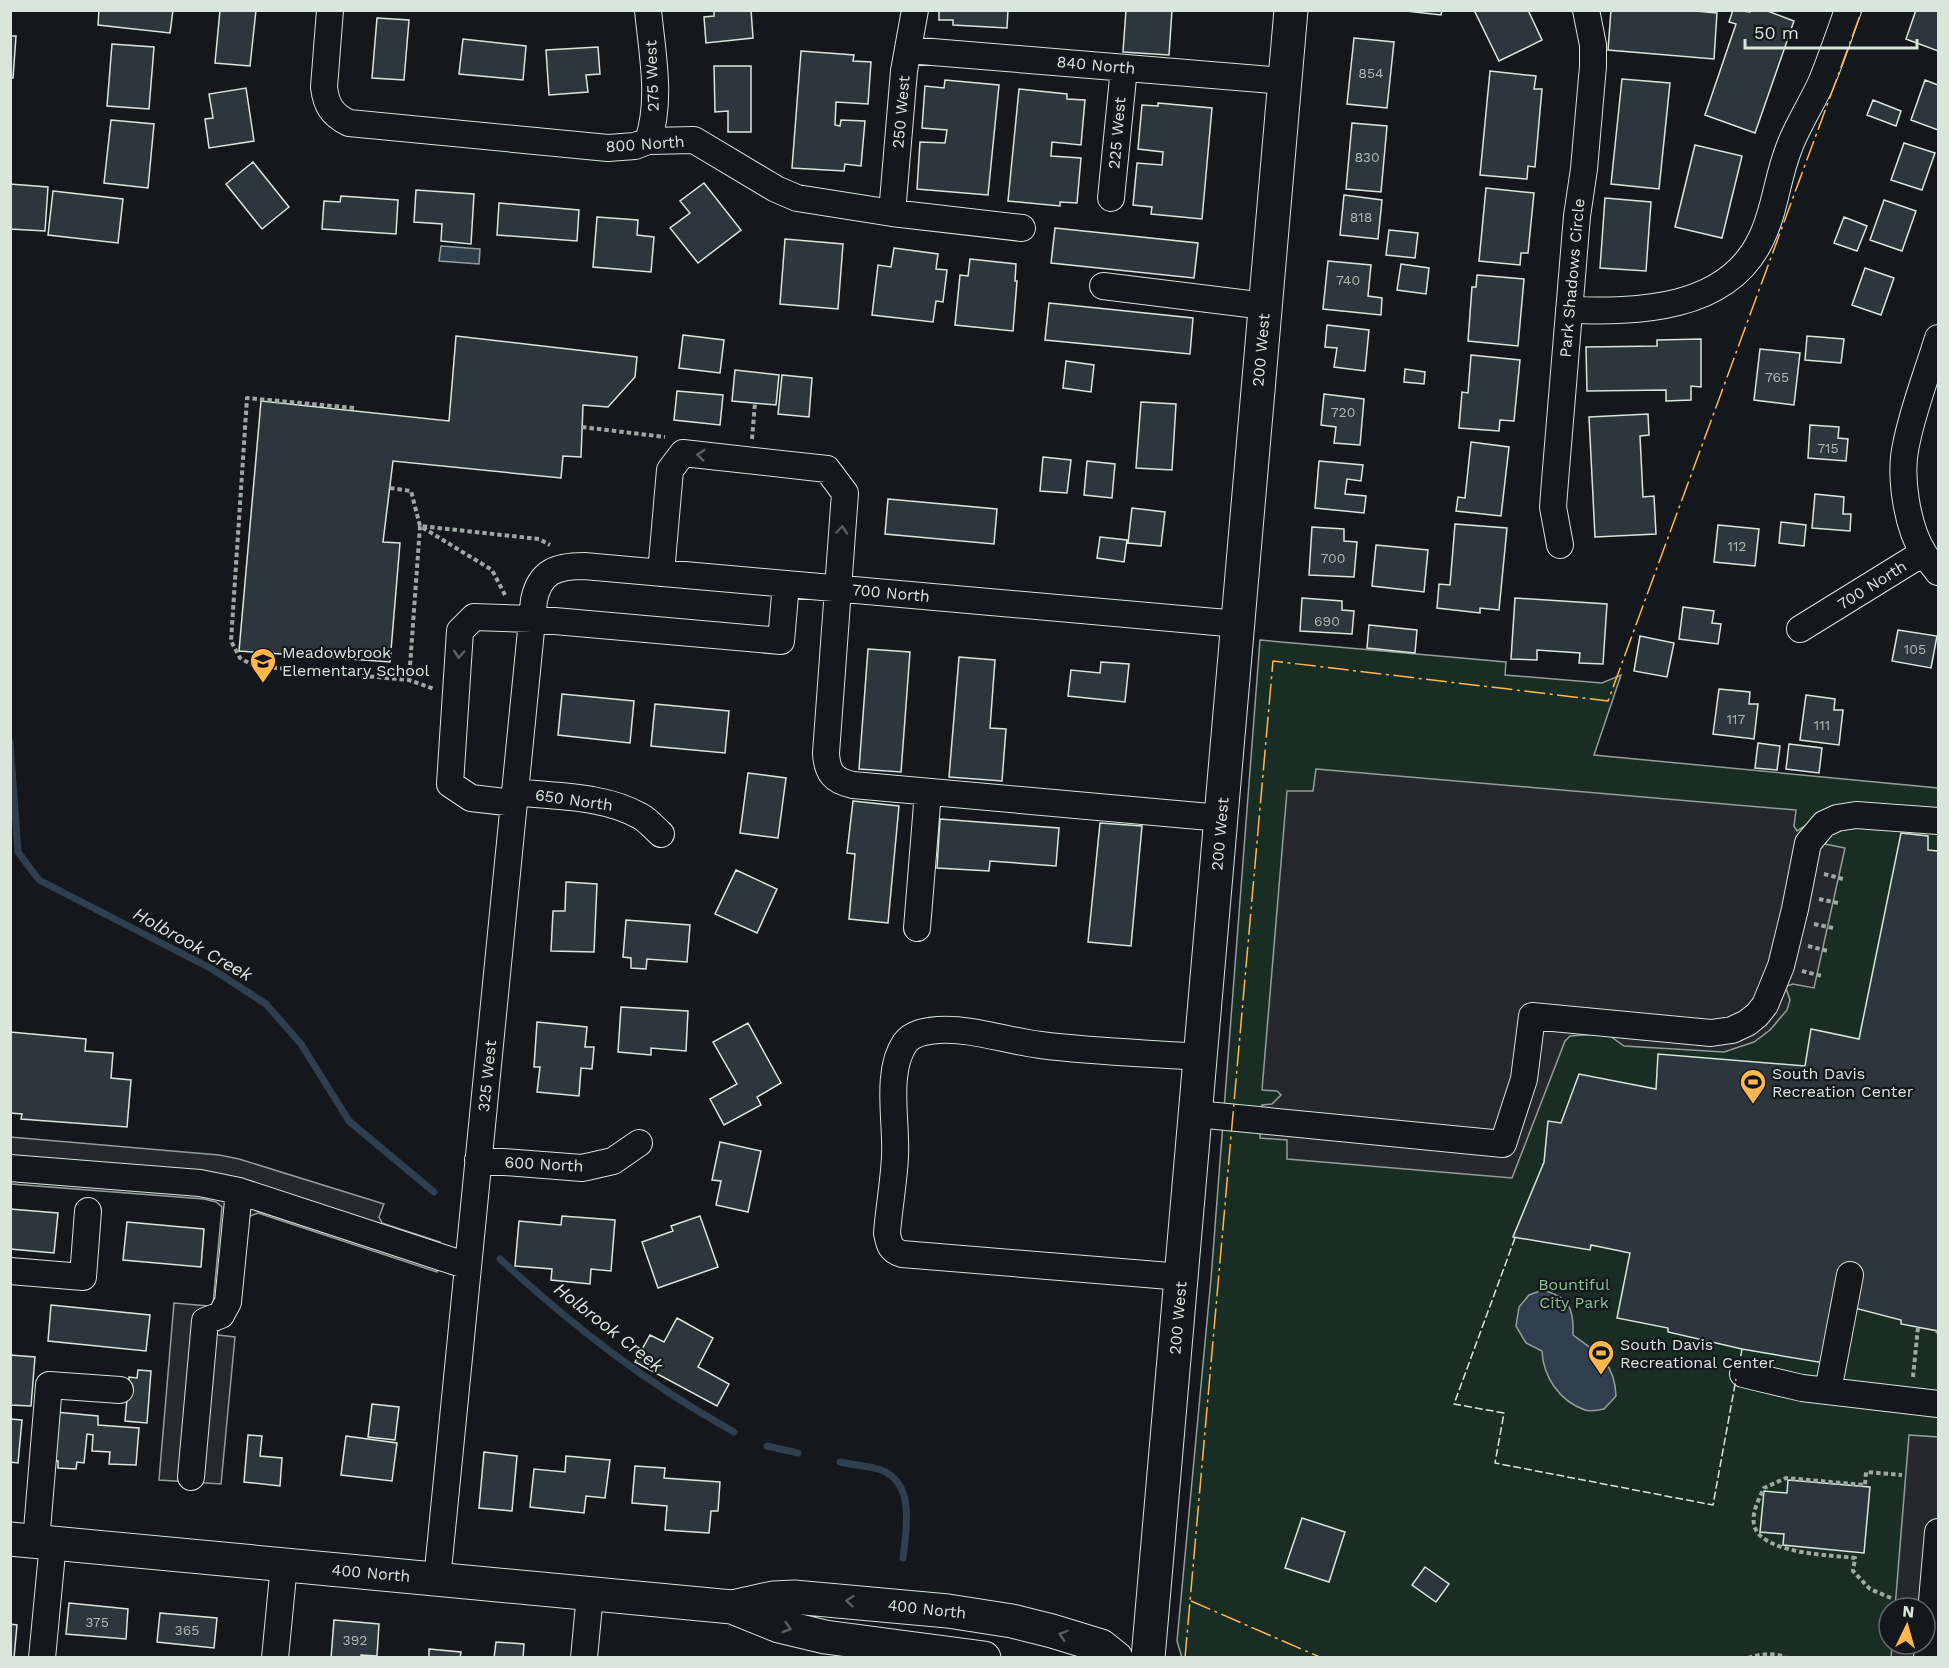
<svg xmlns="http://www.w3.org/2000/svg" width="1949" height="1668" viewBox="0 0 1949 1668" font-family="'Work Sans',sans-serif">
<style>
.green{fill:#1a2d24;stroke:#939e99;stroke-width:1.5;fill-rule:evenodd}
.parking{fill:#24282b;stroke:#939e99;stroke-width:1.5}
.water{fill:#2f3f4d;stroke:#939e99;stroke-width:1.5}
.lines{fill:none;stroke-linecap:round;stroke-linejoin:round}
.stream{stroke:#2f3f4d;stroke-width:7}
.building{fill:#2c363c;stroke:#d8e6dc;stroke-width:1.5}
.minor-casing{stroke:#d8e6dc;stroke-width:28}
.major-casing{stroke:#d8e6dc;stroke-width:35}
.path{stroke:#9da8a2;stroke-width:4;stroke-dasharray:4.5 3;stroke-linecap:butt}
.minor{stroke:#14181c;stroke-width:26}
.major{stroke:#14181c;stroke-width:33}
.fence{stroke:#d8e6dc;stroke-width:1.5;stroke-dasharray:8 3;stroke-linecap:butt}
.power{stroke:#ffb74d;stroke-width:1.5;stroke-dasharray:21 4.5 3 4.5;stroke-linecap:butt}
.oneway{stroke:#59605f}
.labels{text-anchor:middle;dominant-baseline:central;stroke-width:4.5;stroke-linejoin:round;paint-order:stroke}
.number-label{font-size:14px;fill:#adbab4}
.street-label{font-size:16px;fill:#d8e6dc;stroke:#14181c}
.poi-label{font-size:16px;fill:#d8e6dc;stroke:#14181c;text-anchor:start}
.park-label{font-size:16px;fill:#8ac095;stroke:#14181c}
.water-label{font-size:18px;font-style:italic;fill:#d8e6dc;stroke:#14181c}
</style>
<rect width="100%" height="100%" fill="#14181c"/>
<path class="green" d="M1260,640L1506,662L1505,675L1602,683L1621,675L1594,755L1938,788V1657L1182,1658L1177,1641L1211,1279ZM1889,1608H1925V1644H1889Z"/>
<path class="parking" d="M1316,769L1796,810L1794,826L1797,831L1805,826L1826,839L1824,842L1825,844L1845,848L1814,988L1793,984L1787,986L1786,988L1790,1000L1787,1010L1770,1030L1754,1042L1724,1052L1624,1046L1610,1036L1596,1034L1570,1036L1565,1041L1512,1178L1287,1159V1140L1260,1138L1262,1105L1272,1104L1281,1095L1277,1091L1262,1090L1287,791H1313Z
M10,1137L219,1155L239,1159L384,1204L379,1217L382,1223L440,1242L437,1272L258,1213L250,1216L248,1219L238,1310L232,1321L217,1332L218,1335L235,1337L221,1484L159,1480L174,1303L209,1306L213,1304L222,1207L216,1202L204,1199L11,1184Z
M1909,1435L1938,1437V1657L1891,1658L1892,1644H1925V1608H1895Z"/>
<path class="water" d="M441,246L480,249L479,264L439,261Z
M1543,1290C1569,1297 1574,1308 1573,1335C1598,1353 1615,1363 1616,1396L1604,1409C1598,1410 1590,1412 1585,1410C1559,1401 1543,1376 1542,1351L1526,1343L1516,1326L1519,1307L1529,1295Z"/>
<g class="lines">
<path class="stream" d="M10,742L18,852L39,880L212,969L266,1004L301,1044L349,1121L434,1192
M500,1259C574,1327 646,1383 734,1432
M767,1446L798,1453
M840,1462C853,1465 869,1466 881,1470C916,1483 906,1530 903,1558"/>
</g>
<path class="building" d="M99,10H173L170,33L98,25Z
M220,10H256L250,66L215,63Z
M714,10H751L753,38L706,43L704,17L714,16Z
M939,10H1008L1007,28L953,25V20H939Z
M1126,10H1172L1169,55L1123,52Z
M1397,10H1442L1441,15Z
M1474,10H1528L1542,40L1499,61Z
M1611,10H1684L1717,13L1714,59L1608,50Z
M1733,10L1750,12L1751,10H1765L1794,21L1755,133L1705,115L1736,24L1729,22Z
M1916,10L1938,11V51L1906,39Z
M377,18L409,20L404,80L372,78Z
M10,36H16L13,78H10Z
M1354,38L1394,42L1387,108L1347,104Z
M463,39L526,46L523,80L459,74Z
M112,44L154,47L149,109L107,106Z
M598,47L600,74L586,75L588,92L549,95L546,50Z
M801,51L854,55L853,61L871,62L868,104L836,102L835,125L840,126L841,120L865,121L861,166L845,164L844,171L792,168Z
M714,66H751V132H728V111L715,112Z
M1490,71L1536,76L1534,89H1542L1535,167L1528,166L1527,179L1480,175Z
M1622,79L1670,83L1659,189L1611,184Z
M945,80L999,85L988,195L917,189L920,142L945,143L947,130L922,128L925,86L944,88Z
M1925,80L1938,85V130L1911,120Z
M246,88L254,141L209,148L205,119L213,118L209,94Z
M1019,89L1067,94V99L1085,100L1081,145L1052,142L1051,156L1081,158L1077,203L1060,202V206L1008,201Z
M1873,100L1901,111L1896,126L1867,115Z
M1158,103L1212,108L1202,219L1151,214L1152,207L1133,205L1137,163L1162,165L1163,152L1138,149L1142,105L1158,106Z
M111,120L154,124L148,188L104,183Z
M1352,123L1387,126L1381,192L1346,189Z
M1904,143L1935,153L1922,190L1891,180Z
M1695,145L1742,156L1722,238L1675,227Z
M253,162L289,207L262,229L226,184Z
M704,183L741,230L698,263L670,228L690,213L680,201Z
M10,184L48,187L45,231L10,229Z
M1486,188L1534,193L1528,253H1521L1520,265L1479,261Z
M416,190L474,194L471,244L441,241L442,224L414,222Z
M53,191L123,199L118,243L48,235Z
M1344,195L1382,200L1378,239L1340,235Z
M341,196L398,200L396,234L322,229L324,201L340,202Z
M1605,198L1651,202L1646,271L1600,268Z
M1884,200L1916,211L1902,251L1870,240Z
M499,203L579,210L577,241L497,235Z
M597,217L638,220L637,235L654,237L651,272L593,267Z
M1844,217L1867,226L1857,251L1834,243Z
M1055,228L1198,243L1194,278L1051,263Z
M1389,230L1418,233L1415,258L1386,255Z
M785,239L843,244L838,309L780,304Z
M894,248L938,254L936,269L947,270L943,302L936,301L933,322L872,315L878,265L891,267Z
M970,259L1016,264L1015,281H1017L1013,331L955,325L960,275L968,276Z
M1328,261L1371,265L1368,296L1382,298L1381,315L1323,309Z
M1401,264L1429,268L1426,294L1397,290Z
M1865,268L1894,278L1881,315L1852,305Z
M1477,275L1524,279L1518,346L1468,341L1472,287H1476Z
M1049,303L1193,318L1190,354L1045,340Z
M1327,325L1369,330L1365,371L1334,367L1337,348L1325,347Z
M683,335L724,340L720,373L679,368Z
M456,336L637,357L635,377L608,407L583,405L581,457L563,456L561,478L393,461L383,542L400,543L390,662L239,651L261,401L449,421Z
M1807,336L1844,339L1841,363L1805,360Z
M1701,339V387L1691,386V400L1666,401V390L1587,391L1586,347L1657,346V340Z
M1760,349L1800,353L1794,405L1754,400Z
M1471,355L1520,360L1514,421L1500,420L1499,431L1459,428L1462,392L1468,393Z
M1066,361L1094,365L1091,392L1063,388Z
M1405,369L1425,372L1424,384L1404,382Z
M735,370L779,375L776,405L732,401Z
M782,375L812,378L809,417L778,414Z
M677,391L723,395L720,425L674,420Z
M1324,394L1364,399L1360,445L1334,443L1336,427L1321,425Z
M1141,402L1176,404L1172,470L1136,468Z
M1648,414L1649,435L1640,436L1643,497L1654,496L1656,534L1595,537L1589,417Z
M1810,425L1839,427L1838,438L1848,439L1846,461L1808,458Z
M1471,442L1509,447L1501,516L1456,511L1458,497L1465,498Z
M1043,457L1071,460L1067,493L1040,491Z
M1087,461L1115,464L1112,498L1084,495Z
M1319,461L1363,465L1361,481L1347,479L1345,494L1366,496L1364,513L1315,508Z
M1815,494L1844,497L1843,514H1851L1850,531L1812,528Z
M888,499L997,509L994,544L885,534Z
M1132,508L1165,512L1161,546L1128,543Z
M1781,522L1806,525L1804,546L1779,543Z
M1455,524L1507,528L1499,610L1480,608V613L1437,608L1439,584L1450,585Z
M1718,525L1759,529L1755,566L1714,562Z
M1312,527L1344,529V541L1357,542L1354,577L1309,575Z
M1100,537L1127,540L1124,562L1097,558Z
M1376,545L1428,550L1424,592L1372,586Z
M1302,598L1342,601V610L1354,611L1352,634L1300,631Z
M1515,598L1607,604L1603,664L1579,663L1580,653L1537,650V660L1511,659Z
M1683,607L1714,611L1712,623L1721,624L1718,644L1679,639Z
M1369,625L1417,630L1415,653L1367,648Z
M1898,630L1937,636L1931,668L1892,661Z
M1640,636L1674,643L1667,677L1634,671Z
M868,649L910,652L901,772L859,769Z
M959,657L995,660L990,728L1006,729L1002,781L949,777Z
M1101,662L1129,664L1125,702L1068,696L1071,670L1100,673Z
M1719,689L1750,692L1749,704H1758L1754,739L1713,734Z
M562,694L634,701L630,743L558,735Z
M1806,695L1835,699L1834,710H1843L1839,745L1800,740Z
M655,704L729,711L725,753L651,746Z
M1758,743L1780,746L1777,770L1755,768Z
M1789,744L1822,748L1819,773L1786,769Z
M748,773L786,778L778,838L740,833Z
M853,801L899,806L888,923L849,919L855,854L847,853Z
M940,819L1059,828L1056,866L990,861L989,871L937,868Z
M1100,823L1142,826L1131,946L1088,942Z
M1901,833L1928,836V850L1938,851V1331L1901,1324V1320L1855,1308L1824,1363L1742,1349L1668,1332V1328L1617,1318L1630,1253L1591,1245L1590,1250L1513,1237L1544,1162L1548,1121L1561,1123L1579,1074L1656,1089L1658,1054L1805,1066L1811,1029L1859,1039Z
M736,870L777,889L757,933L715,914Z
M566,882L597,884L594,952L551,951L553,911H565Z
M626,920L690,925L687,962L647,959L646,969L631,968V958L623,957Z
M621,1007L688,1011L686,1051L651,1048V1055L618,1052Z
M537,1022L587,1027L585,1047H594L592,1069L581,1068L579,1096L537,1092L540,1067H534Z
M748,1023L781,1083L757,1097L761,1105L724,1125L710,1099L737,1084L713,1042Z
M10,1032L86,1039L85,1051L113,1053L111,1078L131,1080L127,1127L21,1119L22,1114L10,1113Z
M720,1142L761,1151L748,1212L716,1205L721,1181L712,1180Z
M10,1209L58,1213L54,1253L10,1249Z
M562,1216L615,1220L611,1271L591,1269L590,1284L551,1280L552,1269L515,1266L519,1221L561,1225Z
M700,1216L718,1267L658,1288L642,1242L673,1231L671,1226Z
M127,1222L204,1229L201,1267L123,1260Z
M51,1305L150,1315L146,1351L48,1341Z
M677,1318L713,1338L698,1367L729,1384L717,1406L635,1362L650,1335L664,1342Z
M10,1355L35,1357L31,1406L10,1405Z
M138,1370L151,1371L147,1423L125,1421L129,1377L137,1378Z
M372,1404L399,1407L395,1440L368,1437Z
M55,1412L98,1416V1425L139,1428L136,1465L109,1464L110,1452L92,1451L93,1435L87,1434L84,1463L77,1462L76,1469L58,1468V1461L51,1460Z
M10,1419L22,1420L18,1463L10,1462Z
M248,1435L262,1436L260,1456L282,1458L280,1486L244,1482Z
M346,1436L397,1443L392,1481L341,1475Z
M484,1452L517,1456L512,1511L479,1508Z
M566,1456L610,1460L605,1498L586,1496L584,1513L530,1507L534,1469L565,1472Z
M635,1466L665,1468L664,1478L720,1482L718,1511H711L709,1533L665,1530L667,1506L632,1503Z
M1788,1480L1870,1487L1864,1553L1783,1545L1784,1534L1760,1532L1764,1491L1787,1493Z
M1302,1518L1345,1532L1329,1582L1285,1568Z
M1425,1567L1449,1584L1436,1602L1412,1585Z
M69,1603L128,1609L126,1639L66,1634Z
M160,1613L217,1618L214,1648L157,1642Z
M334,1620L379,1624L377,1656L361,1655V1658H331Z
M10,1624L17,1625L14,1658H10Z
M496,1642L524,1644L523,1658H494Z
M429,1649L461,1652L460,1658H429Z"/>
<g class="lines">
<g class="minor-casing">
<path id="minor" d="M330,10L324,87C326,105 332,115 349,123L608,148L635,146L648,141L694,140L776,189L797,198L892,213L1022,228
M908,50L1284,81
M648,141C662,99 652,53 648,10
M1111,198L1124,68
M892,213L904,71L915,10
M1103,286L1265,306
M1569,310C1637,312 1727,311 1761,239C1775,211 1777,178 1789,148C1797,126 1811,105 1821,83C1831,59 1839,35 1848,10
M1938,338C1927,374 1913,409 1906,445C1899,476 1907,527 1924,554C1928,560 1934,566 1938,572
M1560,545L1553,507L1555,481L1577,216L1584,169L1593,66V45L1586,10
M661,573L670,470L683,453L827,469L845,493L826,753C827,773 834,781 853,785L1221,818
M1800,629L1923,553
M515,792C555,797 603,795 640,816C648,820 654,828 661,834
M514,803L471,798L450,784L460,631L474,617L532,619L781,641L786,584
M917,928L928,792
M1196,1114L1503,1144L1524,1079L1532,1016L1711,1033L1732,1030L1747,1023L1757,1015L1765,1005L1781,966L1795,909L1808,843L1824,824L1837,818L1856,815L1938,821
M478,1160L582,1168L613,1161L639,1143
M10,1168L200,1183L239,1191L468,1266
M10,1271L83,1277L88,1211
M1182,1277L902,1254C890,1250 889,1244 887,1233C889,1207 894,1181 895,1156C897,1123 885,1072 905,1043C912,1033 926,1031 938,1030C974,1028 1006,1041 1041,1045C1094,1052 1148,1053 1201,1057
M1743,1374L1802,1388L1938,1404
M1828,1391L1850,1275
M191,1477L205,1321L221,1315L228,1302L239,1191
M36,1542L49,1385L120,1390
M437,1580L534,600C540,571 557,566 584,566L1238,624
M42,1658L53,1543
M275,1658L284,1565
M584,1658L590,1594
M1927,1658L1938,1532"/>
</g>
<g class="major-casing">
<path id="major" d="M10,1539L732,1607L779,1626L825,1637L984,1658
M732,1607L773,1598L794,1597L948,1611L1012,1621L1052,1631L1101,1646L1116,1658
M1148,1658L1291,10"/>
</g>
<path class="path" d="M354,408L247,398L231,641L240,658L254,666L409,680L434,689
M582,427L665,437
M752,439L755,403
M390,488L411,491L420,526L539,539L550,545
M409,680L420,526L492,570L505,595
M1824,874L1843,879
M1819,899L1838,903
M1814,924L1833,928
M1808,946L1828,951
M1802,971L1822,976
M1936,1331L1938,1332
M1913,1377L1918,1327
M1891,1598L1870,1589L1853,1571L1855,1558C1831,1555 1766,1554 1755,1528C1750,1515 1759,1499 1764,1488L1786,1478L1865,1485L1866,1472L1902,1475
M1748,1658C1760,1654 1775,1652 1786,1658"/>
<use href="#minor" class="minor"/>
<use href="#major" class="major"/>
<path class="fence" d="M1515,1238L1454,1404L1504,1413L1495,1463L1713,1505L1736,1379
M1739,1367L1742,1349"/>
<path class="power" d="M1191,1601L1322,1658
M1185,1658L1273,661L1608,701L1862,10"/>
</g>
<defs><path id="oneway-chevron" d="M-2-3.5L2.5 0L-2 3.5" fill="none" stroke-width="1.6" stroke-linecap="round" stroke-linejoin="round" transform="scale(1.5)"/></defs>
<g class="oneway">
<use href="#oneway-chevron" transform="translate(701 455) rotate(-174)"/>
<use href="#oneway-chevron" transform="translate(842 530) rotate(-85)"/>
<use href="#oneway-chevron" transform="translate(459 654) rotate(94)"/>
<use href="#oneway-chevron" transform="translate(850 1601) rotate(-175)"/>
<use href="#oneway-chevron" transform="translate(787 1628) rotate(17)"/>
<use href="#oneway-chevron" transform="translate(1063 1635) rotate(-163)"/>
</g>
<defs>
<g id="school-pin" transform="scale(1.35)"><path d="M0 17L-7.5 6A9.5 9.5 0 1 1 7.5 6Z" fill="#ffb74d" stroke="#14181c"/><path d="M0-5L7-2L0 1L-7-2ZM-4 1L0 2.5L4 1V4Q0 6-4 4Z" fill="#111"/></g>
<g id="stadium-pin" transform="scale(1.35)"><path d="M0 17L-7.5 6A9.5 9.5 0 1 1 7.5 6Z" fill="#ffb74d" stroke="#14181c"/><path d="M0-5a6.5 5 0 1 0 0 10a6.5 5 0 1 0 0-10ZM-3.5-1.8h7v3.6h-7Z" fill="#111"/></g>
</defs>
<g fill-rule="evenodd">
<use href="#school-pin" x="263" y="661"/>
<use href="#stadium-pin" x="1753" y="1082"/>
<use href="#stadium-pin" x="1601" y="1353"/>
</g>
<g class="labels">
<g class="number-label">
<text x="1371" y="73">854</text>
<text x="1367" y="157">830</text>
<text x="1361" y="217">818</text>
<text x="1348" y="280">740</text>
<text x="1777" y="377">765</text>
<text x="1343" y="412">720</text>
<text x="1828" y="448">715</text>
<text x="1737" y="546">112</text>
<text x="1333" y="558">700</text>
<text x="1327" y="621">690</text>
<text x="1915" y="649">105</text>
<text x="1736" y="719">117</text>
<text x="1822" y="725">111</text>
<text x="97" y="1622">375</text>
<text x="187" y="1630">365</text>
<text x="355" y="1640">392</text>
</g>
<g class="street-label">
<text transform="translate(1096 65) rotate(5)">840 North</text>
<text transform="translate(652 76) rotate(-92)">275 West</text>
<text transform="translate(901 112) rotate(-85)">250 West</text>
<text transform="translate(1117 133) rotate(-85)">225 West</text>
<text transform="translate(645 144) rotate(-4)">800 North</text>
<text transform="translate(1572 278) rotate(-85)">Park Shadows Circle</text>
<text transform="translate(1261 350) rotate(-85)">200 West</text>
<text transform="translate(1872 585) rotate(-32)">700 North</text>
<text transform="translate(891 593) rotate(5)">700 North</text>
<text transform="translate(574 800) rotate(8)">650 North</text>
<text transform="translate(1220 834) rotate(-85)">200 West</text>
<text transform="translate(487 1076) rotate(-84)">325 West</text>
<text transform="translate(544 1164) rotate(3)">600 North</text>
<text transform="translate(1178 1318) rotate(-85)">200 West</text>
<text transform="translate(371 1573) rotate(5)">400 North</text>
<text transform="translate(927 1609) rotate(6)">400 North</text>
</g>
<g class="poi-label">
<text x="282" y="652">Meadowbrook<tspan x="282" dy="18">Elementary School</tspan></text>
<text x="1772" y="1073">South Davis<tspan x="1772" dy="18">Recreation Center</tspan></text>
<text x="1620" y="1344">South Davis<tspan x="1620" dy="18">Recreational Center</tspan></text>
</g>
<g class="park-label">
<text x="1574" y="1284">Bountiful<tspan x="1574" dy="18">City Park</tspan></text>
</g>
<g class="water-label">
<text transform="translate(193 944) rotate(29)">Holbrook Creek</text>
<text transform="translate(609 1327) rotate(38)">Holbrook Creek</text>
</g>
</g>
<rect width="1949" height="1668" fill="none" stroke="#d8e6dc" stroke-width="24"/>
<g transform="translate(1907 1626) rotate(5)"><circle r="28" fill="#14181c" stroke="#626a69" stroke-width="1.5"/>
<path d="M0-4.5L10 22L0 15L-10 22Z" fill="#ffb74d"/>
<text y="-9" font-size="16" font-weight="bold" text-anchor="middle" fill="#d8e6dc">N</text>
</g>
<path d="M1745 39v9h172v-9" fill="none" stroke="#d8e6dc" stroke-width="3"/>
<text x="1754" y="39" font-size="18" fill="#d8e6dc" stroke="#14181c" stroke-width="4.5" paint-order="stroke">50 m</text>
</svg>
